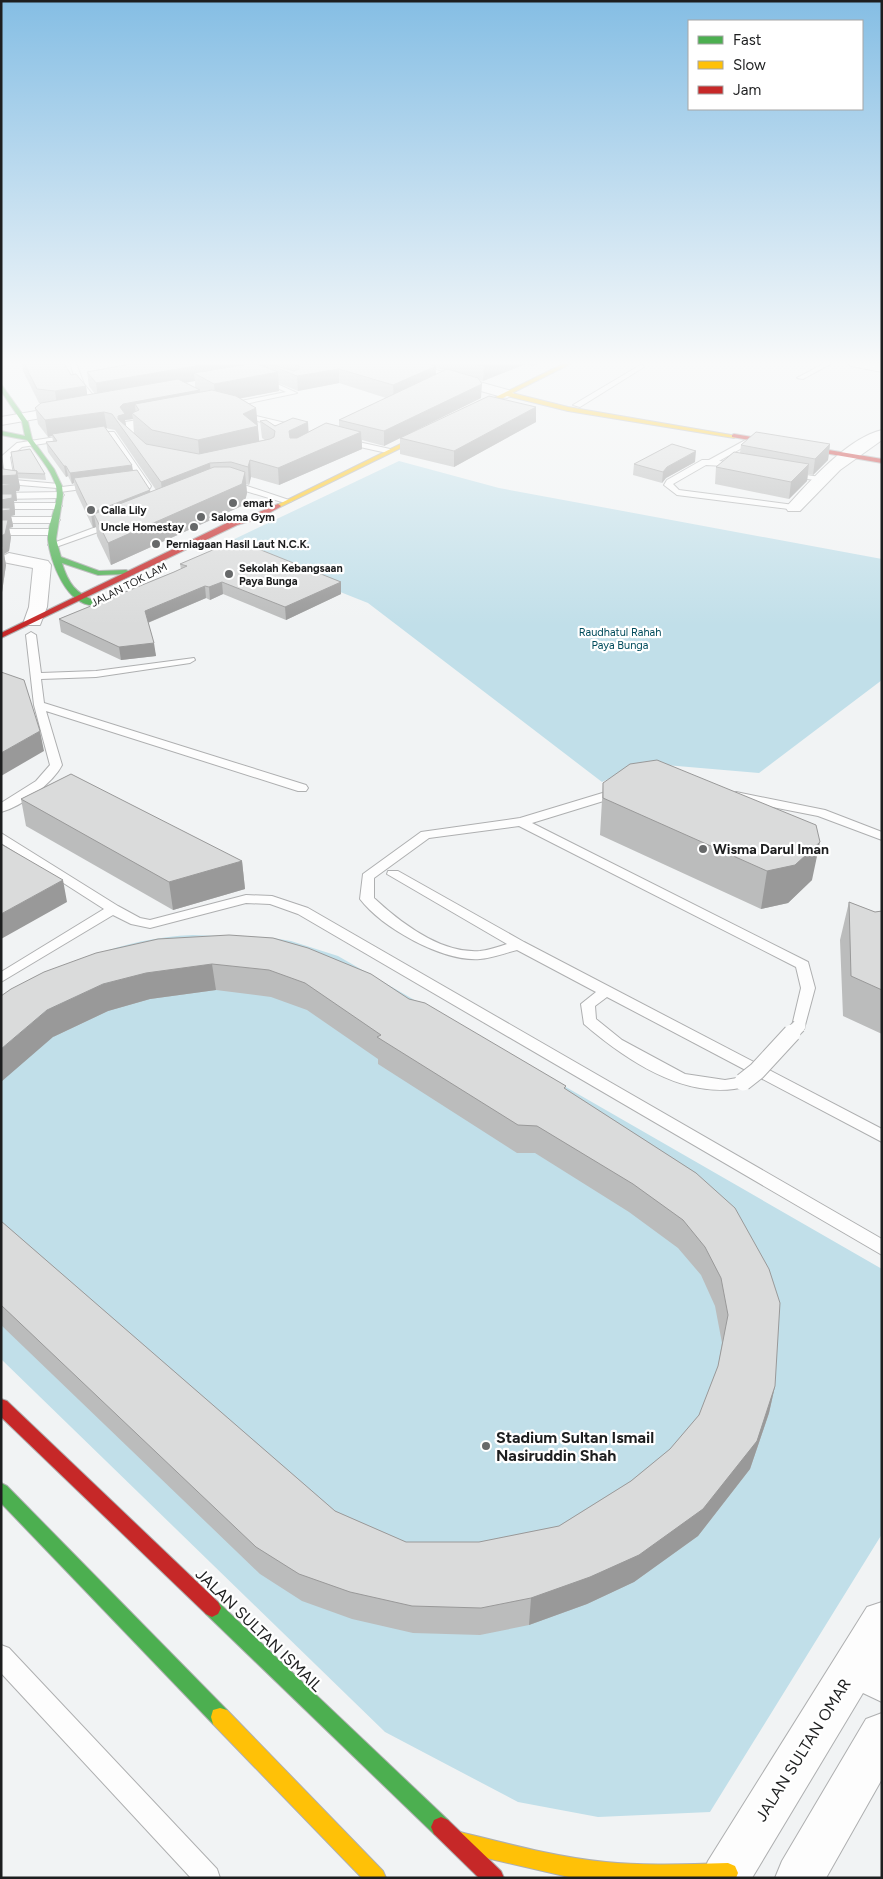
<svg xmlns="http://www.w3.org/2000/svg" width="883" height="1879" viewBox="0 0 883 1879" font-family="Figtree,sans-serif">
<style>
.green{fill:#c1dfe9}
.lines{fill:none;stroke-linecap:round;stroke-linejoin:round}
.lane-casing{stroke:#aeafb0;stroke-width:2}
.street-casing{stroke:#aeafb0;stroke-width:2}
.fast-casing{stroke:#aeafb0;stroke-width:2}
.slow-casing{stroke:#aeafb0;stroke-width:2}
.jam-casing{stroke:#aeafb0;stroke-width:2}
.lane{fill:#fdfdfd;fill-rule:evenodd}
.street{fill:#fdfdfd;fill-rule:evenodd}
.fast{fill:#4caf50;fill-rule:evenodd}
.slow{fill:#ffc107;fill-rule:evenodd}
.jam{fill:#c62828;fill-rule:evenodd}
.lane-bridge-far1-casing{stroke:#aeafb0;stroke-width:15;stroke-linecap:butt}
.lane-bridge-casing{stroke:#aeafb0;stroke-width:19;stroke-linecap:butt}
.lane-bridge-far1{stroke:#fdfdfd;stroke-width:13}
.lane-bridge{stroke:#fdfdfd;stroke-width:17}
.wall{fill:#bbbcbc;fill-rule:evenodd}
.shaded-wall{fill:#999}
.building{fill:#dadbdb;stroke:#999}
.poi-dot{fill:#67696a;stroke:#fff;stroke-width:2}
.labels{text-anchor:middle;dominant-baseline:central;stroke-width:4.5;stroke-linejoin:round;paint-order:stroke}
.far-poi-label{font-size:11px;font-weight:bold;fill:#1d1e1f;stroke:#fff;text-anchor:start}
.far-street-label{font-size:11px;fill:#1d1e1f;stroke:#fff}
.far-park-label{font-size:11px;fill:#004b5b;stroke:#fff}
.poi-label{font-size:14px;font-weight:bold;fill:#1d1e1f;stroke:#fff;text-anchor:start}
.near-poi-label{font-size:16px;font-weight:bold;fill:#1d1e1f;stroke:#fff;text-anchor:start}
.near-street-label{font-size:16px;fill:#1d1e1f;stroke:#fff}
</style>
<rect width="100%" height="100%" fill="#f1f3f4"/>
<path class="green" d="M399,461L499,488L882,559V680L759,773L642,763L602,782L368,603L222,545Z
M193,935L273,938L291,941L338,956L882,1269V1534L710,1812L598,1817L518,1802L385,1732L1,1359V1004C62,965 120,938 193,935Z"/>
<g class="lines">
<g class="lane-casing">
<path id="lane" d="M70,363H76L84,384L100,404L99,406H93L77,384Z
M825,363H832L803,379L797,378Z
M642,364L644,367L580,407L573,405Z
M262,377L297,393L226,408V404L286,392L260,380Z
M239,412L298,426L299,428L295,430L236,416V412Z
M151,418L155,420L154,422L134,425L140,432L131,435L137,442L136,444H130L121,434L130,431L124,424L125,422Z
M88,432H114L151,486L150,488H144L109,436H91L87,434Z
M69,435L73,437L72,439L22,447L10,457L14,480L59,484L62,487L94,483H97V487L60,492L64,495L60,498L1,499V493L60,492H57V488L7,484L2,456L17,443Z
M751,437L758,439L719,461L741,463H744V467L706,465L673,484L679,490L794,505L798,508L797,510L677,495L664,485L667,480L702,460H709Z
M345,439L390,449L391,451L387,453L342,443L341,441Z
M786,472L820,477L824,479L820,481L789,476L785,474Z
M226,481H232L292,501L285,503L226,485Z
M1,503H58L62,506L58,509H1Z
M1,517H56L60,520L56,523H1Z
M112,521L116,524L115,526L56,547L48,545Z
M1,529H53L57,532L53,535H1Z
M31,632L36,635L41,673L96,671L194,658L195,660L190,663L96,677L41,679L44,703L306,785L308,788L306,791H298L46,711L62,765C53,783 21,807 1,812V803L36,781L50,765L34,705L26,635Z
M619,788L625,792L623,795L532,823L808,962L815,988L804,1029H794L792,1026L801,988L796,967L519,826L429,838L374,878V898C401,923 441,954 480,951C489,950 498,947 507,944L387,874L388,871H398L524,942L882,1129V1142L607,997L595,1006L596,1019L622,1040L685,1074L725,1080L743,1077L748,1078L751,1082L748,1086C689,1103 627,1061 584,1024L581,1004L596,992L517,950C505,953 492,958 480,959C443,962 382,928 360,899L363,874L421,832L520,818Z
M736,792L825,810L882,832V840L818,816L732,799L730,796Z
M1,833L118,906L140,918L150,920L246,895L272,896L308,908L882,1239V1255L298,914L270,904L246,903L150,928L131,924L113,915L1,982V972L104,909L1,843Z
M1,1645L9,1648L217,1869L220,1878H191L1,1673Z"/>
</g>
<g class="street-casing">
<path id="street" d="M391,363H411L512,391L514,394L507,398L502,397L393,366Z
M849,363L882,364V372L851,366Z
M71,405L76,406L78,409L76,412L1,425V417Z
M882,430V440L840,470L800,511H788L786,508L788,505C811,480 848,438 882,430Z
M9,553L48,561L51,565L47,607L40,625H26L24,621L29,607L33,568L3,562L1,557Z
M882,1602V1702L863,1693L752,1878H701L708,1861L867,1607Z
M882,1713V1779L826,1878H775L782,1861L866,1719Z"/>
</g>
<g class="fast-casing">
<path id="fast" d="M1,384L28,422L32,439L54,469L62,486L63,495L56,539L61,557L99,571L126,570L130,572L126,574L98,575L62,563C68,583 76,594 96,601V605C67,608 50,561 48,540C47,522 60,504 56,486C51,469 37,454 27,440L1,435V431L25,436L22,422L1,391Z
M1,1483L7,1486L227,1710L229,1717L227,1724L220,1726L213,1724L1,1503Z
M212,1599L218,1602L448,1820L451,1827L448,1834L441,1837L434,1834L206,1614L203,1608L206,1602Z"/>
</g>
<g class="slow-casing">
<path id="slow" d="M565,363H572L512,393L568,407L737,436L734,438L568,411L507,396L280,507L275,506Z
M220,1708L227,1710L383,1871L386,1878H362L213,1724L211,1717L213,1710Z
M456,1831C505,1843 555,1857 606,1862C646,1866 687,1864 728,1863L735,1866L738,1873L736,1878H573L456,1851L449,1848L446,1841L449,1834Z"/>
</g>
<g class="jam-casing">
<path id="jam" d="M734,434L882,459V463L732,437V435Z
M278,504L281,506L280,507L258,519L237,525L1,638V633L231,521L252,515Z
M1,1399L7,1401L218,1602L221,1608L218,1614L212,1617L206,1614L1,1417Z
M441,1817L448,1820L501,1871L504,1878H479L434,1834L431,1827L434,1820Z"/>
</g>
<use href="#lane" class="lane"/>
<use href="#street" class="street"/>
<use href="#fast" class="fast"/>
<use href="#slow" class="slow"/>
<use href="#jam" class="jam"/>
<g class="lane-bridge-far1-casing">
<path id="lane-bridge-far1" d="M791,1034L799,1026"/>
</g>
<g class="lane-bridge-casing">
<path id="lane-bridge" d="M743,1082L757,1071L792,1033"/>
</g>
<use href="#lane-bridge-far1" class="lane-bridge-far1"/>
<use href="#lane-bridge" class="lane-bridge"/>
</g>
<path class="wall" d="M22,363H64L71,375L86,386L87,395L95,394L89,386L87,372L136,363H539L533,366L526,364L483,381L479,380L481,398L384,446L362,440V449L279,485L251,477L249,485L246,484L247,493L244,505L111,565L97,536L96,527L93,528L76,492L74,483L72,484L68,476L66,477L48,452L46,442L53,441L52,436L48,437L38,424L35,408L42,403H39L23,371ZM436,368L445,370L436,374ZM195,381V388L184,383ZM278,383L298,391L339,383L386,398L339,420V427L309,432L275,426L260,421L262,438L265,440L259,441L256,408L240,398L279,391ZM133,419L134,434L126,427L125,420ZM105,428L115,430L156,490L151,492L133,471Z
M536,422L454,467L400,454V438Z
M830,444L828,460L813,475L808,474L807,481L789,499L715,484L716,467L740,453L741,445Z
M695,462L666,478L662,483L633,475L634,464Z
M3,469L45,474L46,480L18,478L20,487L19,491H16L17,501H14L15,511V515L11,516L13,525V527L9,528L11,537L9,551L4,554L6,565L1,599Z
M180,564L341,582V594L286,620L223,594L210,600L206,598L148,623L156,656L121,660L61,632L59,619L181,569Z
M603,783L812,880L788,903L761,909L600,835Z
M21,799L242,861L245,889L173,910L26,826Z
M849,902L875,912L882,911V1034L843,1016L840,940Z
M158,939L409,999L566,1086L565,1089L696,1173L775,1386L769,1413L750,1469L698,1536L634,1582L587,1604L529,1625L480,1635L413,1633L352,1619L302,1601L260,1574L1,1325V1221L335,1511L406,1542H479L559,1526L631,1481L670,1449L699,1415L718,1366L722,1343L715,1306L701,1275L678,1248L629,1212L535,1153H517L378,1064V1059L307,1010L271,997L216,990L150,999L108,1011L53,1037Z"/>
<path class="shaded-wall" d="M213,363H253L194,373L195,381L98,398L96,383Z
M263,363H267V364L265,363L266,373L278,372L279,391L216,403L214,384L264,375Z
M493,363H526V364L483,381L484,366Z
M533,363H539L533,366Z
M436,366V380L394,400L393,385Z
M339,369V383L298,391L297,376Z
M482,384L481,398L384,446V431Z
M86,386L88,400L57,405L55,391Z
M200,390L201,406L139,410L135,404L136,417L132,413L133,419L125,420L127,430L118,419L120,407L123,404Z
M536,407V422L454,467V451Z
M256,408L260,449L200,463L198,440L243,414Z
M104,412L107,428L53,436L52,434V436L48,437L45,420Z
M308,422L309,438L290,447L289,431Z
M361,432L362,449L279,485L278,468Z
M830,444L828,460L813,475L815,459Z
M696,451L695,462L666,478L662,483L663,472L667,467Z
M250,460L251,477L249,485L248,467Z
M210,463L211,480L163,500L161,482Z
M809,464L807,481L789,499L791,482Z
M132,465L134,476L74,478V483L72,484L70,473Z
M64,466H66L68,476L66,477Z
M17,471L20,487L19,491H16L17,501H14L15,511V515L11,516L13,525V527L9,528L11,537L9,551L4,554L6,565L1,599V476Z
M245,472L247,493L244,505L111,565L108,543Z
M150,490L152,504L94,514L96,527L93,528L91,513Z
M222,582L223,594L210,600L209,587Z
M341,582V594L286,620L285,607Z
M205,586L206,598L147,623L145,611Z
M154,643L156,656L121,660L119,647Z
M40,731L44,751L1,776V753Z
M820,842L812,880L788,903L761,909L767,871Z
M242,861L245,889L173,910L169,882Z
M63,880L67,902L1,939V914Z
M212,964L216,990L150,999L108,1011L53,1037L1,1082V1049L47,1010L103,984L146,973Z
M775,1386L769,1413L750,1469L698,1536L634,1582L587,1604L529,1625L531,1598Z"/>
<path class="building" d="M24,363H64L71,375L76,374L86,386L55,391L37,389Z
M136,363H213L96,383L87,372Z
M255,363L278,372L214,384L194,373Z
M265,363L294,371L299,369V366L289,363H425L436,366L393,385L339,369L297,376Z
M469,363H493L484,366Z
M447,369L478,378L482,384L384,431L339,420Z
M178,379L200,390L123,404L120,407L125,414L118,416V419L146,444L199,454L270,439L274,437L275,431L260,421L266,420L275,426L293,418L308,422L289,431L290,438H297L326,423L361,432L278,468L250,460L248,467L231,462L210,463L161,482L112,414L104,412L45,420L35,408L41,403Z
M212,390L236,396L256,408L243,414L258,426L198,440L152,430L132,413L139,410L135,404Z
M489,396L536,407L454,451L400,438Z
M104,426L132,465L70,473L66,466H64L46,442L57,441L52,434Z
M756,432L830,444L815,459L741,445Z
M672,444L696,451L667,467L663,472L634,464Z
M30,449L45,474L17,473V471L14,470L11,452Z
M734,452L809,464L791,482L716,467Z
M1,462L3,469L17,471L16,475L1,476Z
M214,467H230L245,472L242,484L108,543L94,514Z
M137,470L150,490L91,513L74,478Z
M1,484H14L1,486Z
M1,494H12V498L1,500Z
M1,508H10V510L1,511Z
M1,520H8L5,534L1,536Z
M236,540L341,582L285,607L222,582L209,587L205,586L145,611L154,643L119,647L59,619L174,572L187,566L180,564Z
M1,547H3L1,558Z
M1,672L24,680L40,731L1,753Z
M657,760L816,825L820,842L795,865L767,871L603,798V783L630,764Z
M71,774L242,861L169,882L21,799Z
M1,844L63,880L1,914Z
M849,902L875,912L882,911V990L851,976Z
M229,935L273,938L308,948L371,974L409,999L425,1003L566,1086L564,1088L696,1173L735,1208L769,1269L780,1303L775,1386L757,1441L703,1509L639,1555L590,1577L531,1598L481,1608L412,1606L350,1592L299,1574L256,1547L1,1305V1221L335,1511L406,1542H479L559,1526L631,1481L670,1449L699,1415L718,1366L728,1315L721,1278L705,1247L683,1220L633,1184L537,1126L518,1125L377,1037L381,1035L305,983L269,970L212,964L146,973L103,984L47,1010L1,1049V996L11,989L44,972L96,953L158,939Z"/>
<linearGradient id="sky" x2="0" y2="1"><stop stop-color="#85bee4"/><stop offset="0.58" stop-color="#f9fafa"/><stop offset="1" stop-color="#f9fafa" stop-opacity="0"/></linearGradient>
<rect width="883" height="626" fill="url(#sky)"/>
<g class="poi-dot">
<circle cx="233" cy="503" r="5"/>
<circle cx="91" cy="510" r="5"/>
<circle cx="201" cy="517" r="5"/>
<circle cx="194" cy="527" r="5"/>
<circle cx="156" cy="544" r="5"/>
<circle cx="229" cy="574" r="5"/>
<circle cx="703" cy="849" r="5"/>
<circle cx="486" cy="1446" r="5"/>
</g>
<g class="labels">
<g class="far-poi-label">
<text x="243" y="503">emart</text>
<text x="101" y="510">Calla Lily</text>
<text x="211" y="517">Saloma Gym</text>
<text x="184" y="527" text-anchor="end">Uncle Homestay</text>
<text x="166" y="544">Perniagaan Hasil Laut N.C.K.</text>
<text x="239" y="568">Sekolah Kebangsaan<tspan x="239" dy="13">Paya Bunga</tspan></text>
</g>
<g class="far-street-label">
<text transform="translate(129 585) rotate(-27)">JALAN TOK LAM</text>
</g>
<g class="far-park-label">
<text x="620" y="632">Raudhatul Rahah<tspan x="620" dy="13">Paya Bunga</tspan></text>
</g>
<g class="poi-label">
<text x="713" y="849">Wisma Darul Iman</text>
</g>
<g class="near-poi-label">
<text x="496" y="1437">Stadium Sultan Ismail<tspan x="496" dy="18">Nasiruddin Shah</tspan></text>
</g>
<g class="near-street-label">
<text transform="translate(259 1630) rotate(44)">JALAN SULTAN ISMAIL</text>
<text transform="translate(803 1750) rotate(-58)">JALAN SULTAN OMAR</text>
</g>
</g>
<rect width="883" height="1879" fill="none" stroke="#1d1e1f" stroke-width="5"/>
<rect x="688" y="20" width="175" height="90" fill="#ffffff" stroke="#a5a5a5"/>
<rect x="698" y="36" width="25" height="8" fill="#4caf50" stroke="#a5a5a5"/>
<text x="733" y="45" font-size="15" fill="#1d1e1f">Fast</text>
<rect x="698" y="61" width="25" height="8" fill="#ffc107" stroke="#a5a5a5"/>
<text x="733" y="70" font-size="15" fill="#1d1e1f">Slow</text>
<rect x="698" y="86" width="25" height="8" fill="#c62828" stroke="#a5a5a5"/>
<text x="733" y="95" font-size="15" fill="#1d1e1f">Jam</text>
</svg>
